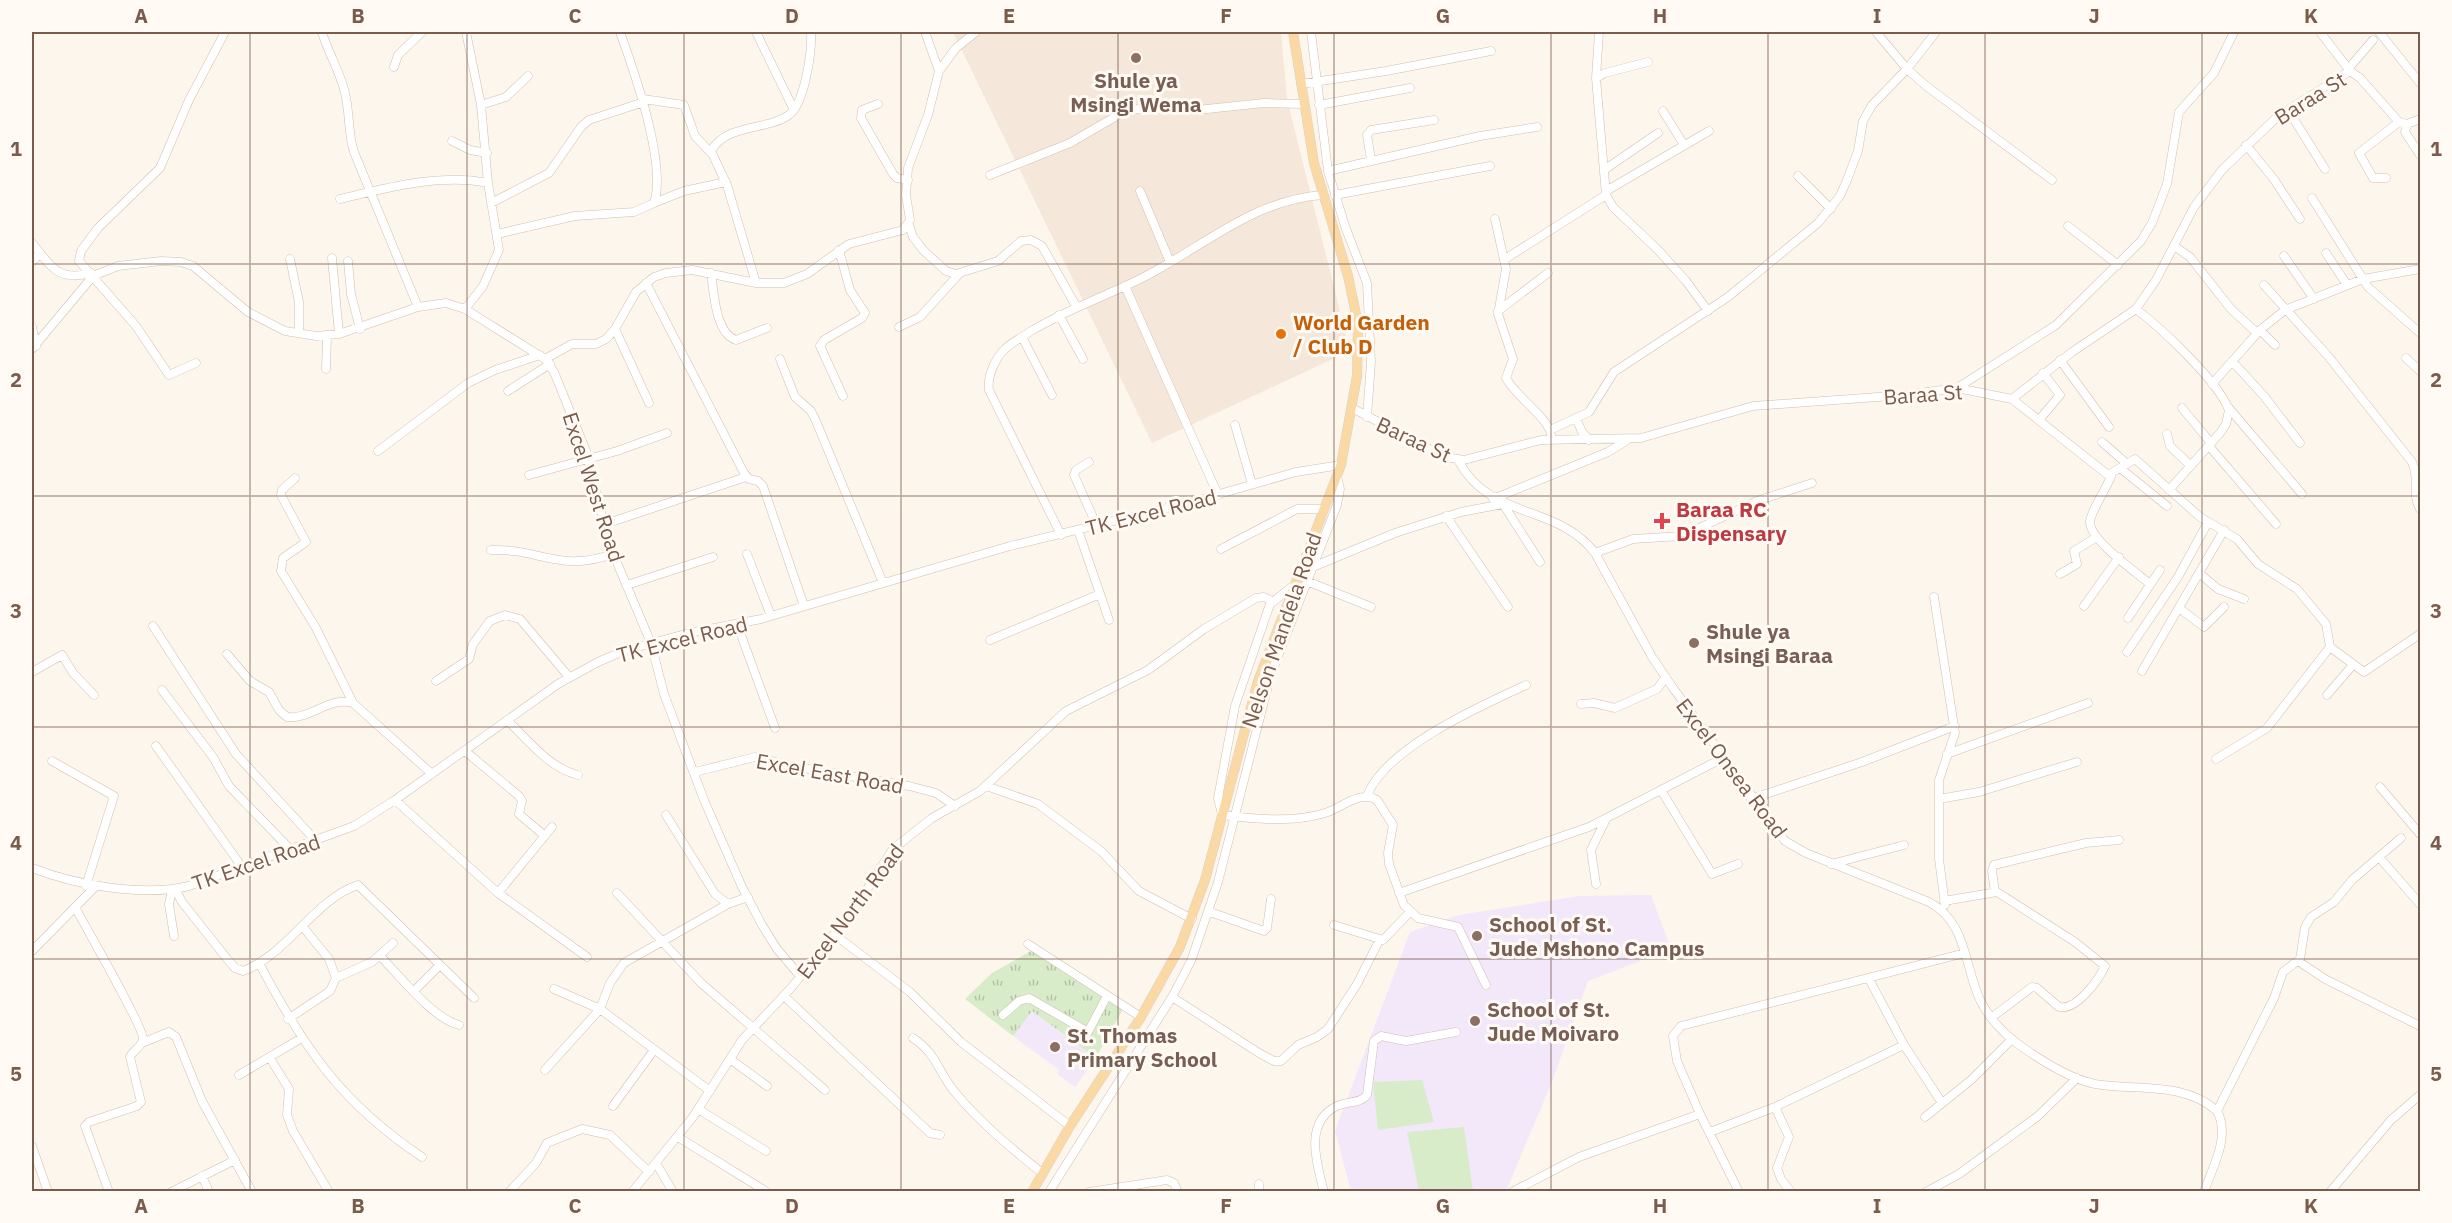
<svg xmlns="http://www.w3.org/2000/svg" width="2452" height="1223" viewBox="0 0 2452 1223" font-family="'IBM Plex Sans',sans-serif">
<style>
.residential{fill:#f5e8da}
.education{fill:#f3e8fa}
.grass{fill:url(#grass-tufts)}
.park{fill:#d8ecc9}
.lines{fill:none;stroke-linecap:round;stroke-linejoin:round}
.minor-casing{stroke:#d1beb0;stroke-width:9}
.major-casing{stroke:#dad1cd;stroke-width:10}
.minor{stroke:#fff;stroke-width:8}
.major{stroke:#fbd9a5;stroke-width:9}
.grid{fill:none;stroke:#7a5c4d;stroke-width:1.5;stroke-opacity:0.55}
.education-dot{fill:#8d6e63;stroke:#fffaf3;stroke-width:2}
.food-dot{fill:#e8710a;stroke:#fffaf3;stroke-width:2}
.health-dot{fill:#e0444e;stroke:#fffaf3;stroke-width:2}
.labels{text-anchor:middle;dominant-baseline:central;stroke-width:6;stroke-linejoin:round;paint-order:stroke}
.education-label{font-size:21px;font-weight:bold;fill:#785e54;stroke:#fffaf3;text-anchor:start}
.street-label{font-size:21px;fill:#7a5c4d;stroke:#fffaf3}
.food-label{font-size:21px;font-weight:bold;fill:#c56008;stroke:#fffaf3;text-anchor:start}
.health-label{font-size:21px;font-weight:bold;fill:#be3a42;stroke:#fffaf3;text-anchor:start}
.neatline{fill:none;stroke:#7a5c4d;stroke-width:2}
.grid-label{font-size:20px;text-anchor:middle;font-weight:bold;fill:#7a5c4d}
</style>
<defs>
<pattern id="grass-tufts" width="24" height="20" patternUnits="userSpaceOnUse" patternTransform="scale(1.5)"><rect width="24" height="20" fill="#d8ecc9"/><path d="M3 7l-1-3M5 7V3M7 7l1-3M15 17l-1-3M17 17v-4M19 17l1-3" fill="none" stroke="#b4c2a5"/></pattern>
</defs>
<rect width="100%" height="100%" fill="#fdf6ec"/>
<path class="residential" d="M953,32H1281L1287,99L1350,351L1152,443Z"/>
<path class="education" d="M1651,895L1671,949L1588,981L1552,1082L1506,1191H1351L1335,1131L1410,932L1459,915L1579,896Z
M1031,1010L1096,1058L1075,1087L1057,1074L1059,1070L1013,1036Z"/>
<path class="grass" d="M1031,951L1123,1009L1096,1058L1032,1011L1013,1036L965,999L992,973Z"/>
<path class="park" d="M1422,1080L1434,1122L1378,1130L1373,1082Z
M1464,1127L1473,1191H1419L1407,1132Z"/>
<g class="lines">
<g class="minor-casing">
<path id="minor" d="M322,32C328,53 340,71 345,93C350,113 348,135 354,152L418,307
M756,32L794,110
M925,32L939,71
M1311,32L1328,171L1346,229L1367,283L1371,362L1367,417
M1599,32L1596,78L1606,195L1613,207L1659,251L1686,281L1708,311
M1876,32L1907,69L1925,85L2052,180
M2320,32L2350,71
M2379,32L2420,83
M394,67L398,55L422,32
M2348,69L2373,40
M1596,78L1605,73L1648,62
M1301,84L1386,71L1491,51
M643,99L684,105L695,136L711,153
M878,104L862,110L861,118L893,174L897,178L908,180
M481,105L506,97L528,76
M1319,105L1410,88
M2288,110L2325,169
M1663,111L1684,145
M2407,124L2405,132L2420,155
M452,141L470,150L487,153
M2246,145L2273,178L2300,219
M1371,160L1367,135L1371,130L1434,120
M1604,170L1658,133
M1328,171L1480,136L1537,127
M990,175L1070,143L1120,114L1137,109L1197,110L1264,103L1303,104
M1798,176L1831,209
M2386,178H2373L2359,153L2399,122
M1140,191L1170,262
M1606,191L1709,131
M1335,195L1490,166
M2312,198L2368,287L2420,333
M340,199C386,188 440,173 488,183
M491,203L549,173L581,127L589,120L644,102
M654,203L684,191L726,182
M1495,219L1506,269L1498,314L1513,359L1506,378C1515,396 1549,418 1551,435
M909,225L913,237L923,250L946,271L956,274L998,261L1021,241L1031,240L1042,246L1076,306
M2068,226L2118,265
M497,234L575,216L634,212L654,203C667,164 634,71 620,32
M32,243C51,266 57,282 91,273
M2174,246L2190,257L2231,309L2257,333
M839,250L850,290L865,313L862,318L824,340L820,346L843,396
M2326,253L2347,285
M2284,256L2314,299
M332,258L339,334
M290,259L299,302V333
M1505,259L1606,195
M348,261L351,294L360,329
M32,262L40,253
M711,273C714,292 715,333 736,340L767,328
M646,283L744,473L749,479L758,481L763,486L804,606
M756,283L727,185L711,151C727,123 766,131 789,115C805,103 812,51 811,32
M2264,285L2328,356L2412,462C2420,478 2411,493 2420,509
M1125,286L1218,495
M465,309L483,286L499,250L488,183L481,105L466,32
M2136,309C2161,328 2218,381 2229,410L2226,424L2220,433L2169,490
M1498,311L1548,273
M1059,315L1083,359
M32,327L36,346
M899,327L920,317L959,274
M615,329L649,403
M2260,330L2275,345
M1022,337L1052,395
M32,349L93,276L118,266L161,261L181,262L193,266L248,312L285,331L316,336L339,334L418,307L446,303L465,309L545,359L554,372L586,451L609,544L651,643L664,694L704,800L742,887L762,925L777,949L800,976
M2406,358L2420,371
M545,359L572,344H596L606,339L615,329L636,292L654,277L666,273L692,270L756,283H784L807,274L849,244L903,230L910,220L906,195L908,168L928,115L939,71L956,48L976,32
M780,359L795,397L811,411L816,421L883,583
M2060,360L2109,427
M2232,361L2264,396L2300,443
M196,363L169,375L136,326L79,261L81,251L98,228L160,168L189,100L225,32
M326,369L327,336
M2212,384L2260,330L2285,310L2363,279L2420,269
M1957,388L2056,325L2141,241L2152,223L2167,184L2179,112L2214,73L2234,32
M508,391L550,364
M2012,399L2108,475L2135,459L2200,517L2237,539L2258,564L2297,589L2326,624L2330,647L2267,728L2216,759
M2228,407L2302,494
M1352,408L1445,457L1464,460L1541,440L1641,438L1753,406L1905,395L1957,388L2012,399L2072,352L2136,309L2156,280L2194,207L2222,170L2277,117L2350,71L2360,78L2399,122L2407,124L2420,119
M2182,408L2211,443
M1576,418L1582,432L1589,440
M2039,420L2060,395L2043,373
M1235,425L1252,484
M1550,430L1589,412L1614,372L1728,297L1818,223L1840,196L1847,180L1858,151L1863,121L1872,105L1907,69L1936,32
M2167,434L2170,446L2191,466
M2102,442L2126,463
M2209,446L2276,524
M378,451L468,383L495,370L540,355
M1458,460C1490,521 1557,503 1595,553L1652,657L1673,688L1785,841L1806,853L1929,902C1967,922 1964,965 1980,1000C1989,1018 2002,1032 2018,1044C2040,1060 2068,1078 2095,1084C2135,1091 2184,1081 2217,1111C2231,1137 2212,1168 2204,1192
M1089,462L1076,470L1074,475L1097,526
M2120,468L2167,506
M2112,474C2108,486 2092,509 2090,521C2088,539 2137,573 2150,584
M529,475L617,451L667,433
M295,478L282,490L281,495L306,542L283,558L281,571L316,628L353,703
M1493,499L1608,452L1626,441
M1446,516L1508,607
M605,524L746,477
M1078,530L1109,620
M1061,535L989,390C987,377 995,358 1005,349C1012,342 1023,337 1031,331C1068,309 1104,297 1142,278C1204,247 1250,201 1322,195
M1221,549L1297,509H1324
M491,550C539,548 559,573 613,554
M1595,553L1633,539L1682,536L1757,501L1812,483
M747,554L771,616
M1315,566L1395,533L1461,512L1503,504L1540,562
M2199,573L2218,589L2244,599
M2060,574L2077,564L2074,551L2097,537
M1309,582L1371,607
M627,585L713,557
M1293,586L1270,604L1235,706L1218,798L1222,815C1255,819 1293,823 1325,813C1342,808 1359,790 1377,800L1393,825L1388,853L1389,864L1404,905L1418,918L1458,927L1486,985
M1934,597L1955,733L1939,780V859L1945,905
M2084,606L2119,557
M2179,608L2204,627L2224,607
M2128,618L2160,570
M737,624L775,728
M153,626L236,754L316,841
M990,640L1100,594
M2330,647L2364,672L2420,634
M2127,652L2178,577L2208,522
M227,654L250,681L269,692L279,710L287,717C310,720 329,696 353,703L432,774
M2142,671L2224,530
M32,672L62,655L73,673L94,695
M436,681L469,659L473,644L490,621L505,615L520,619L569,677
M162,690L213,757L229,786L290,849
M2327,695L2352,666
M1581,704L1594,703L1615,708L1657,689L1666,677
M507,720C528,740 549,768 578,775
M156,746L242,867
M465,751L519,796L522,801L519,814L545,836
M1947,754L2088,703
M52,761L114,796L86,886
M695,772L755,757L796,767L909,786L936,793L955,806
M986,786L1038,804L1101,851L1139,891L1192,919
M2380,787L2420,834
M1661,790L1712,874L1738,864
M1367,796C1385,748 1482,705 1526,685
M1751,799L1862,762L1955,726
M1939,799L1979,792L2077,762
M395,800L498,893L587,957
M666,815L715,894L728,904
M2379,857L2420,904
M1831,864L1904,845
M32,868C76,885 142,897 189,886L354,826L395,800L558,684L598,662L626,650L689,633L761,619L1010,546L1188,503L1296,472L1341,465
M1596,884L1591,850L1606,819
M175,889L182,902L228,960L235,968L243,971C288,954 315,899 358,885L474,998
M172,890L169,904L174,936
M1995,892L1992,871L1994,865L2086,843L2119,840
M498,893L552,827
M617,893L701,983L825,1090
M1399,893L1589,827L1723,758
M1944,901L1997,892L2075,942L2105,966C2099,979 2077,1011 2059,1007L2037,988L2032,987L1991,1018
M75,907C85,926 144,1028 143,1039C142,1047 133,1050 130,1057L141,1102L137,1106L89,1122L85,1126L109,1192
M1210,912L1264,931L1267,928L1271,899
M1334,925L1383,940L1410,912
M835,935L910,992L961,1042L1070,1126
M1028,944L1141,1017
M32,951L95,887
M380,956C400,976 432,1018 459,1025
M2298,961L2325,979L2420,1026
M259,963C304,1048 341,1103 422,1157
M336,978L372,962L393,943
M1869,979L1904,1045L1942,1103
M554,989L600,1009L710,1091
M414,991L440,965
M784,996L930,1133L940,1135
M1172,997L1259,1053L1274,1061H1281L1298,1045L1317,1037L1328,1029L1357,984L1380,939
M1003,1015L1019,1001L1029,998L1088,1032L1107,996
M288,1019L330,991L336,978L329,959L303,927
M913,1038C937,1054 937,1070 954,1091C979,1122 1011,1148 1042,1173
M142,1043L169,1032L176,1037L202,1101L252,1192
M270,1058L289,1089L287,1115L293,1131L329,1192
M730,1059L767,1086
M545,1070L600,1009L610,983L624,963L728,904L748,897
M239,1075L300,1039
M613,1106L654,1050
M1775,1107L1789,1137L1777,1168L1781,1179L1791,1192
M698,1109L766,1151
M2217,1111L2274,998L2283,972L2300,959L2305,927L2311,917L2334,902L2352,880L2401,838
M1700,1114L1739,1192
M1925,1117L1971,1080L2012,1039
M1710,1132L1775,1107L1904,1045
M678,1137L767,1192
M32,1146L48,1192
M656,1163L673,1192
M202,1176L209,1192
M1259,1184V1192
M171,1192L235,1160
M509,1192L536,1163L547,1143L582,1129L610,1135L649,1172
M632,1192L693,1117L742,1040L791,988L852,912L893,849L932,818L980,791L1066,711L1148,670L1204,629L1256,598L1264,597L1272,601
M1049,1192L1172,997L1191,961L1218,882L1271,674L1337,505L1340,489L1337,476
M1089,1192L1167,1180L1174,1183L1178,1192
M1324,1192C1317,1164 1303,1122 1337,1106C1347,1101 1360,1104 1367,1095L1374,1041L1381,1036L1406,1041L1456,1032
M1512,1192L1579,1157L1700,1114L1677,1061L1673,1036L1681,1026L1965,953
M1926,1192L1959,1174L2038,1116L2077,1078
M2330,1192L2391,1120L2420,1095"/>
</g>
<g class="major-casing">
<path id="major" d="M1032,1192L1070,1126L1141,1017L1180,947L1205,880L1258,681L1341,465L1357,376L1358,324L1348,276L1314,163L1293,32"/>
</g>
<use href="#minor" class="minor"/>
<use href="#major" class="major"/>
</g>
<path class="grid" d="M250,32V1192M467,32V1192M684,32V1192M901,32V1192M1118,32V1192M1334,32V1192M1551,32V1192M1768,32V1192M1985,32V1192M2202,32V1192M32,264H2420M32,496H2420M32,727H2420M32,959H2420"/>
<g class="education-dot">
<circle cx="1136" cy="58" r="6"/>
<circle cx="1694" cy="643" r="6"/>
<circle cx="1477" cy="936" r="6"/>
<circle cx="1475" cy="1021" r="6"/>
<circle cx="1055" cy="1047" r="6"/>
</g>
<circle class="food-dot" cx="1281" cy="334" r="6"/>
<path class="health-dot" d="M1659 512h6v6h6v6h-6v6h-6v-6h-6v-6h6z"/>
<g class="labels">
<g class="education-label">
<text x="1136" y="80" text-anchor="middle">Shule ya<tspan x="1136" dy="24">Msingi Wema</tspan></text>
<text x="1706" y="631">Shule ya<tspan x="1706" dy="24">Msingi Baraa</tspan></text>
<text x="1489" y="924">School of St.<tspan x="1489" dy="24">Jude Mshono Campus</tspan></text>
<text x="1487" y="1009">School of St.<tspan x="1487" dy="24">Jude Moivaro</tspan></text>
<text x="1067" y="1035">St. Thomas<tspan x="1067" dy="24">Primary School</tspan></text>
</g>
<g class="street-label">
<text transform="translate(2310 98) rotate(-32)">Baraa St</text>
<text transform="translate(1923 394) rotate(-4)">Baraa St</text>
<text transform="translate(1414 439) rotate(25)">Baraa St</text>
<text transform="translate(594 487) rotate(72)">Excel West Road</text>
<text transform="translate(1151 512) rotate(-14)">TK Excel Road</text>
<text transform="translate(1281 630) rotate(-71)">Nelson Mandela Road</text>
<text transform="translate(682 639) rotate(-14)">TK Excel Road</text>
<text transform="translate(1732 768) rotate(53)">Excel Onsea Road</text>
<text transform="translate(830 773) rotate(10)">Excel East Road</text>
<text transform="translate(256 862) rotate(-19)">TK Excel Road</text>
<text transform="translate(850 911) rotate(-53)">Excel North Road</text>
</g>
<g class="food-label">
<text x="1293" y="322">World Garden<tspan x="1293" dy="24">/ Club D</tspan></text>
</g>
<g class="health-label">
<text x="1676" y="509">Baraa RC<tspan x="1676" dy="24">Dispensary</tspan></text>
</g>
</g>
<rect width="2452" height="1223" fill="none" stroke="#fffaf3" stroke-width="66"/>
<rect x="33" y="33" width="2386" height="1157" class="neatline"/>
<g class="grid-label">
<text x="141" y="23">A</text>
<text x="358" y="23">B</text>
<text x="575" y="23">C</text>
<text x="792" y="23">D</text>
<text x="1009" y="23">E</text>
<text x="1226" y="23">F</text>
<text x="1443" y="23">G</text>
<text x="1660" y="23">H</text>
<text x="1877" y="23">I</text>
<text x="2094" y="23">J</text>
<text x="2311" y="23">K</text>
<text x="16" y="156">1</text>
<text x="2436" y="156">1</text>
<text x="16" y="387">2</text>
<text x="2436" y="387">2</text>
<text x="16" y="618">3</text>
<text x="2436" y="618">3</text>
<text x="16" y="850">4</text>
<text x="2436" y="850">4</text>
<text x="16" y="1081">5</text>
<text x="2436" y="1081">5</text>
<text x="141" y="1213">A</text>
<text x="358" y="1213">B</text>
<text x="575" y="1213">C</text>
<text x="792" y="1213">D</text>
<text x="1009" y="1213">E</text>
<text x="1226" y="1213">F</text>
<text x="1443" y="1213">G</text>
<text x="1660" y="1213">H</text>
<text x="1877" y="1213">I</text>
<text x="2094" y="1213">J</text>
<text x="2311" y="1213">K</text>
</g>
</svg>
